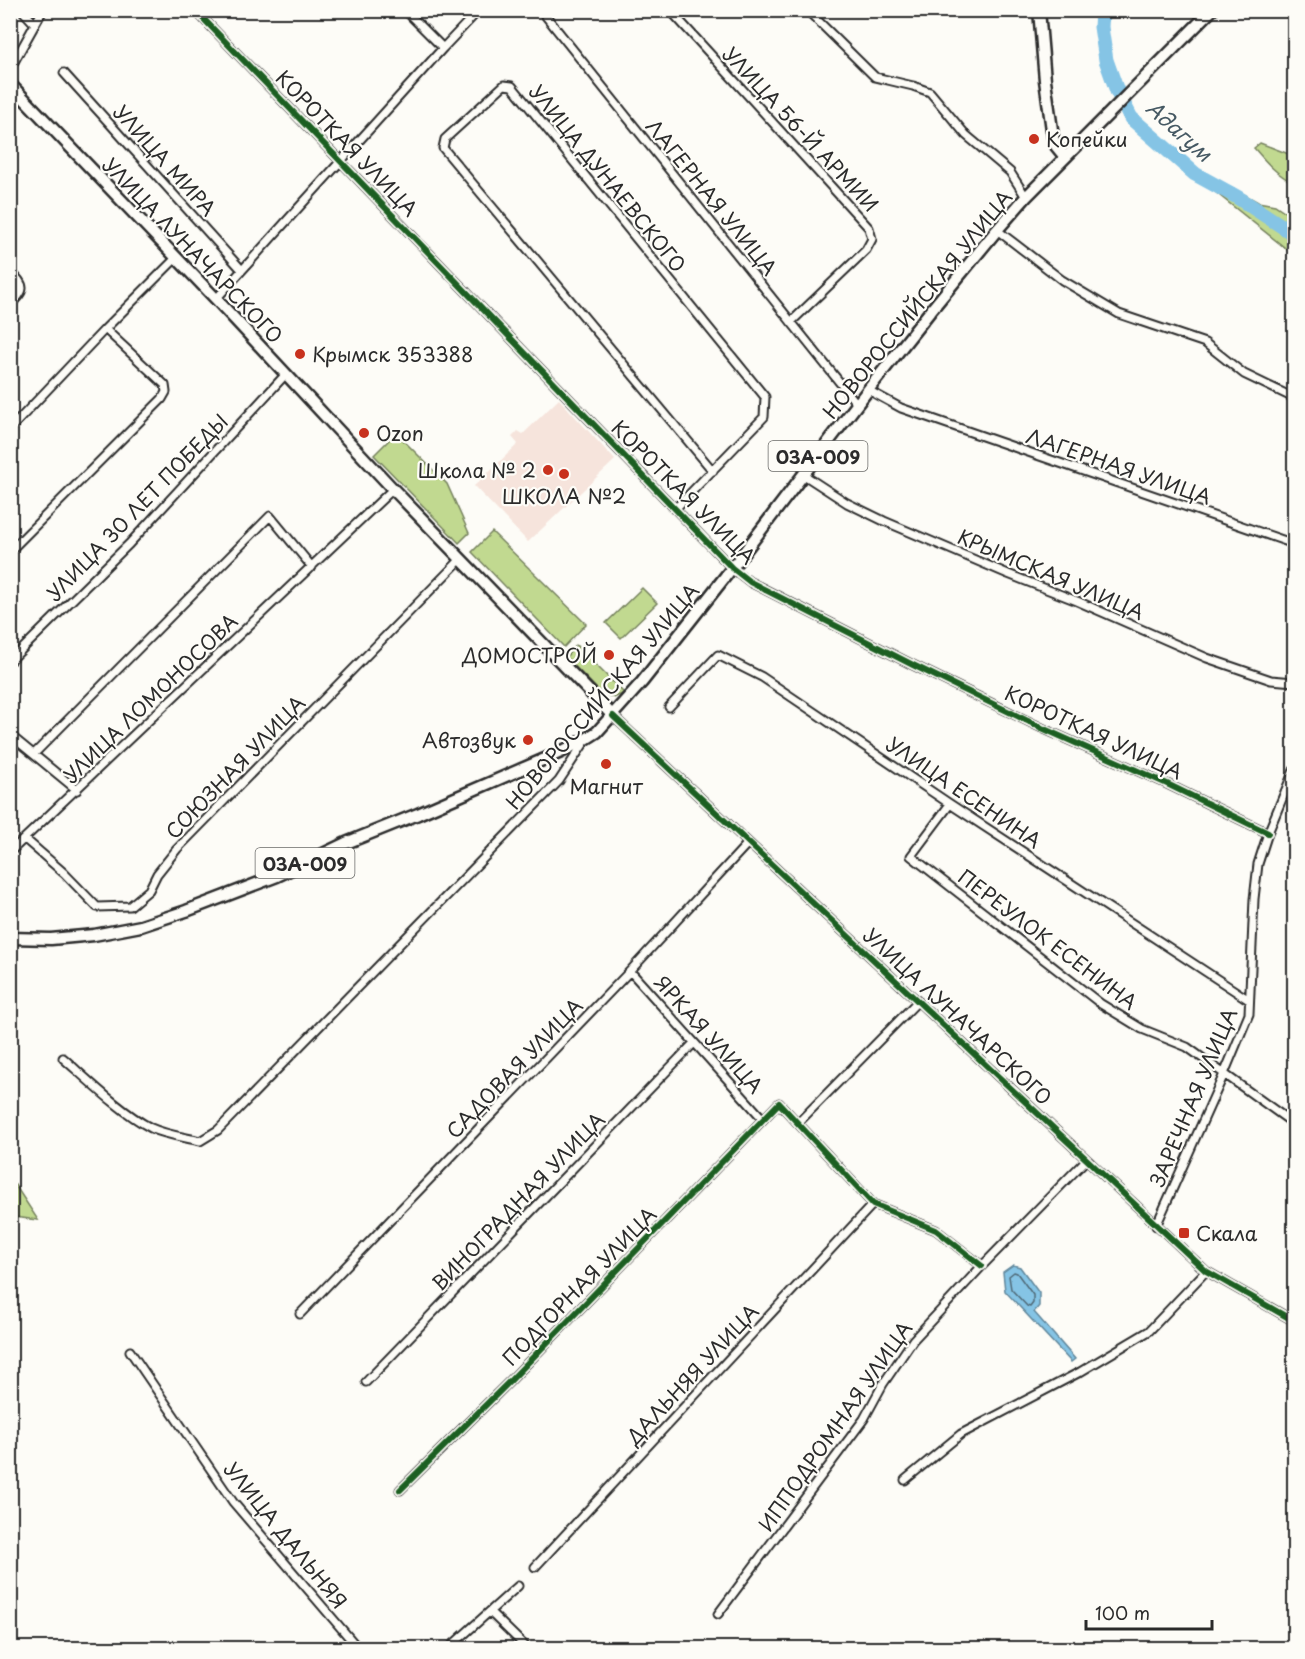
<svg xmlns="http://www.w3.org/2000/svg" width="1305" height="1659" viewBox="0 0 1305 1659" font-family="'Playpen Sans',sans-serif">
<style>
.built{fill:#f6e4dc}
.green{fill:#c1d990;stroke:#76825e;stroke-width:1.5}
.water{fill:#85c4e5;stroke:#61879b;stroke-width:1.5}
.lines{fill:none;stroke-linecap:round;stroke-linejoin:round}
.shore{stroke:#4f6875;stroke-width:1.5}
.river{stroke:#85c4e5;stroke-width:15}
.street-casing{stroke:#2b2b2b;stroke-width:11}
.secondary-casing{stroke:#2b2b2b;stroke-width:15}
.primary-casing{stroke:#2b2b2b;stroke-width:15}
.street{stroke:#fdfcf7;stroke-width:7}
.secondary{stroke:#fdfcf7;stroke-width:10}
.primary{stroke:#fdfcf7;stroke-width:10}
.cycleway-casing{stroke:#fdfcf7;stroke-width:10}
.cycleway{stroke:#1b5e20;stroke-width:6}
.poi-dot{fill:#c8321e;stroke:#fdfcf7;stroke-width:2}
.labels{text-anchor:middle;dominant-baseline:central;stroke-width:4.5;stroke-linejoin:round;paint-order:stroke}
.shield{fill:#fdfcf7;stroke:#6a6a68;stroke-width:1.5}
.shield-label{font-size:18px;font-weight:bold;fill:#2b2b2b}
.street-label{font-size:20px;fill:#2b2b2b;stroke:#fdfcf7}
.poi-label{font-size:20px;fill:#2b2b2b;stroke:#fdfcf7;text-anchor:start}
.water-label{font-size:21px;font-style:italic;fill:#465963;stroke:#fdfcf7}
</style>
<rect width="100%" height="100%" fill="#fdfcf7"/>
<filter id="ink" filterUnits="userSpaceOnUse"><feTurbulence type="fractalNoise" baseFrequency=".0167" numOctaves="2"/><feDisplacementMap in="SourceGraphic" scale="12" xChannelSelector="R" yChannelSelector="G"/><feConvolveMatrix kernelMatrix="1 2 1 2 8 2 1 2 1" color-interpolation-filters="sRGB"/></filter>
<g filter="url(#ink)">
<path class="built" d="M559,399L615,460L528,542L474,486L518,444L512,437L518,431L523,434Z"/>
<path class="green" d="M1260,143L1294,156V183C1277,175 1266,162 1254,148Z
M1205,184L1244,194L1258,202L1275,205L1294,218V255Z
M396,433L447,484L469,533L459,543L374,455Z
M492,532L586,624L564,647L472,552Z
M642,588L657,603L621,638L606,623Z
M576,645L624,693L614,698L600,692L566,657Z
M10,1181L15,1185L38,1220L14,1217L11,1211Z"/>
<path class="water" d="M1013,1265L1020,1267L1039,1293V1306L1034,1312L1075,1359L1071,1362L1005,1291L1003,1272Z"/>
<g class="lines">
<path class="shore" d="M1014,1272L1017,1273L1033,1295V1303L1030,1307L1027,1306L1011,1289L1009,1276Z"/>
<path class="river" d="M1102,10L1101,27L1106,60L1117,91L1131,118L1195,174L1237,197L1294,234"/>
<g class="street-casing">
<path id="street" d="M22,10L35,24
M195,10L732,568L750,582L913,665L1042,728L1165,783L1268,833
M405,10L443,48
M541,10L857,404
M670,10L869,228L872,239L866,250L791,322
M807,10L875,77L913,86L930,92L966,135L1010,172L1026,197
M10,69L43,10
M64,73L242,270
M997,230L1062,280L1119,314L1205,343L1244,374L1294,398
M10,271C27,287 25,290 10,305
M216,299L443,48L479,10
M868,390L901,408L1294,544
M10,429L105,329L176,258
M804,475L847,503L884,521L1008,574L1077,601L1207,658L1271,680L1294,682
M675,509L764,417L765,397L512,86L504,85L445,139L443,148L713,471
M10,551L162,399L166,392L165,385L105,329
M10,661L129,544L286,374
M669,707L718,655L762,677L950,804L1249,1000
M613,716L1206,1271L1294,1321
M10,735L77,790
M34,754L270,516L312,567
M950,804L911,856L1101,1004L1142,1029L1187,1047L1294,1124
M25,839L64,873L97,907L130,906L149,890L157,874L177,849L461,559
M10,852L393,489
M630,971L763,1119
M63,1058C88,1080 122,1113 151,1128C166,1135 184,1137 200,1141L218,1130L559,781L586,740
M798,1123L918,1001
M1156,1226L1224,1074L1249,1014L1254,899L1258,864L1268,833L1294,770
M300,1314L630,971L748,843
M130,1351L233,1502L358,1648
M366,1382L694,1043
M905,1480L961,1434L1080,1372L1149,1331L1206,1271
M400,1490L511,1380L779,1103L873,1204L936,1230L982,1266
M535,1567L873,1204
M490,1612L527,1648
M718,1614L864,1419L883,1384L913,1340L982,1266L1086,1160
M449,1648L518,1586"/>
</g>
<g class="secondary-casing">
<path id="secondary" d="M1039,10L1045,80L1053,137L1056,146L1065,157
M10,84L216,299L393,489L613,716"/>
</g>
<g class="primary-casing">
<path id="primary" d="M10,938L51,939L94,935L141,926L186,911L277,876L346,843L418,814L561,752L586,739L597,732L642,682L732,568L868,390L932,309L997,230L1026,197L1212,10"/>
</g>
<use href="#street" class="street"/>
<use href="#secondary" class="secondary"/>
<use href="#primary" class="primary"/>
<g class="cycleway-casing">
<path id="cycleway" d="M195,10L732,568L750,582L913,665L1042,728L1165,783L1268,833
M613,716L1206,1271L1294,1321
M400,1490L511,1380L779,1103L873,1204L936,1230L982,1266"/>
</g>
<use href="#cycleway" class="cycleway"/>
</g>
</g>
<g class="poi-dot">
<circle cx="1034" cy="139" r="6"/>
<circle cx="300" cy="354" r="6"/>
<circle cx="364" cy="433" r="6"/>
<circle cx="548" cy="470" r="6"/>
<circle cx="564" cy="474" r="6"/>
<circle cx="609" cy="655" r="6"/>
<circle cx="528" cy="740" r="6"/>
<circle cx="606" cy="764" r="6"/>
<rect x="1178" y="1227" width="12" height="12" rx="3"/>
</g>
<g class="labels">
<g class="shield">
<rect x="768.5" y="441" width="99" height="30" rx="4.5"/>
<rect x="255.5" y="848" width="99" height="30" rx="4.5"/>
</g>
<g class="shield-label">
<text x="818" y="456">03А-009</text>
<text x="305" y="863">03А-009</text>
</g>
<g class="street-label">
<text transform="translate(801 129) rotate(47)">УЛИЦА 56-Й АРМИИ</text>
<text transform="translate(347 143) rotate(46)">КОРОТКАЯ УЛИЦА</text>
<text transform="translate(165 160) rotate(48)">УЛИЦА МИРА</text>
<text transform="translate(608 178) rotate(51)">УЛИЦА ДУНАЕВСКОГО</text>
<text transform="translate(712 197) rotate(51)">ЛАГЕРНАЯ УЛИЦА</text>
<text transform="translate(193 250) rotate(46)">УЛИЦА ЛУНАЧАРСКОГО</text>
<text transform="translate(917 304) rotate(-51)">НОВОРОССИЙСКАЯ УЛИЦА</text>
<text transform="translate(1119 466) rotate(19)">ЛАГЕРНАЯ УЛИЦА</text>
<text transform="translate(684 492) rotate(45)">КОРОТКАЯ УЛИЦА</text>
<text transform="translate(137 507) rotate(-46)">УЛИЦА 30 ЛЕТ ПОБЕДЫ</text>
<text transform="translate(1051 574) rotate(23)">КРЫМСКАЯ УЛИЦА</text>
<text transform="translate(602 696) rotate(-50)">НОВОРОССИЙСКАЯ УЛИЦА</text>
<text transform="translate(150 698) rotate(-44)">УЛИЦА ЛОМОНОСОВА</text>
<text transform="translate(1094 732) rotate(25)">КОРОТКАЯ УЛИЦА</text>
<text transform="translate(235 767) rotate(-46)">СОЮЗНАЯ УЛИЦА</text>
<text transform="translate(964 792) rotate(34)">УЛИЦА ЕСЕНИНА</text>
<text transform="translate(1048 939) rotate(37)">ПЕРЕУЛОК ЕСЕНИНА</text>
<text transform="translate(958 1016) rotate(43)">УЛИЦА ЛУНАЧАРСКОГО</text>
<text transform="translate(709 1034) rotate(48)">ЯРКАЯ УЛИЦА</text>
<text transform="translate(514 1068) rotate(-46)">САДОВАЯ УЛИЦА</text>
<text transform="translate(1193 1097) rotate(-67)">ЗАРЕЧНАЯ УЛИЦА</text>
<text transform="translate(518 1201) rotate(-46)">ВИНОГРАДНАЯ УЛИЦА</text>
<text transform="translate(579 1286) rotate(-46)">ПОДГОРНАЯ УЛИЦА</text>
<text transform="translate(692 1374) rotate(-47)">ДАЛЬНЯЯ УЛИЦА</text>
<text transform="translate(835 1426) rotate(-55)">ИППОДРОМНАЯ УЛИЦА</text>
<text transform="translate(286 1535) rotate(51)">УЛИЦА ДАЛЬНЯЯ</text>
</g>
<g class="poi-label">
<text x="1046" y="139">Копейки</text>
<text x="312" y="354">Крымск 353388</text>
<text x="376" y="433">Ozon</text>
<text x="536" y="470" text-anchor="end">Школа № 2</text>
<text x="564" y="496" text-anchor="middle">ШКОЛА №2</text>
<text x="597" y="655" text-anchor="end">ДОМОСТРОЙ</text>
<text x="516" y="740" text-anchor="end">Автозвук</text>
<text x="606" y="786" text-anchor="middle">Магнит</text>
<text x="1196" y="1233">Скала</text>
</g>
<g class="water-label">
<text transform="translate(1180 130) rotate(42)">Адагум</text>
</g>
</g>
<rect width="1305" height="1659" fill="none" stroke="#fdfcf7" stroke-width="36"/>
<rect x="18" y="18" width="1269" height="1623" fill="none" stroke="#2b2b2b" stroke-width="2" filter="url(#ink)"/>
<path d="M1086 1620v9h126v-9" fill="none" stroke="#2b2b2b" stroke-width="3"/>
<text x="1095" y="1620" font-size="18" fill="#2b2b2b" stroke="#fdfcf7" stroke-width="4.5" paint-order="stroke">100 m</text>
</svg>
